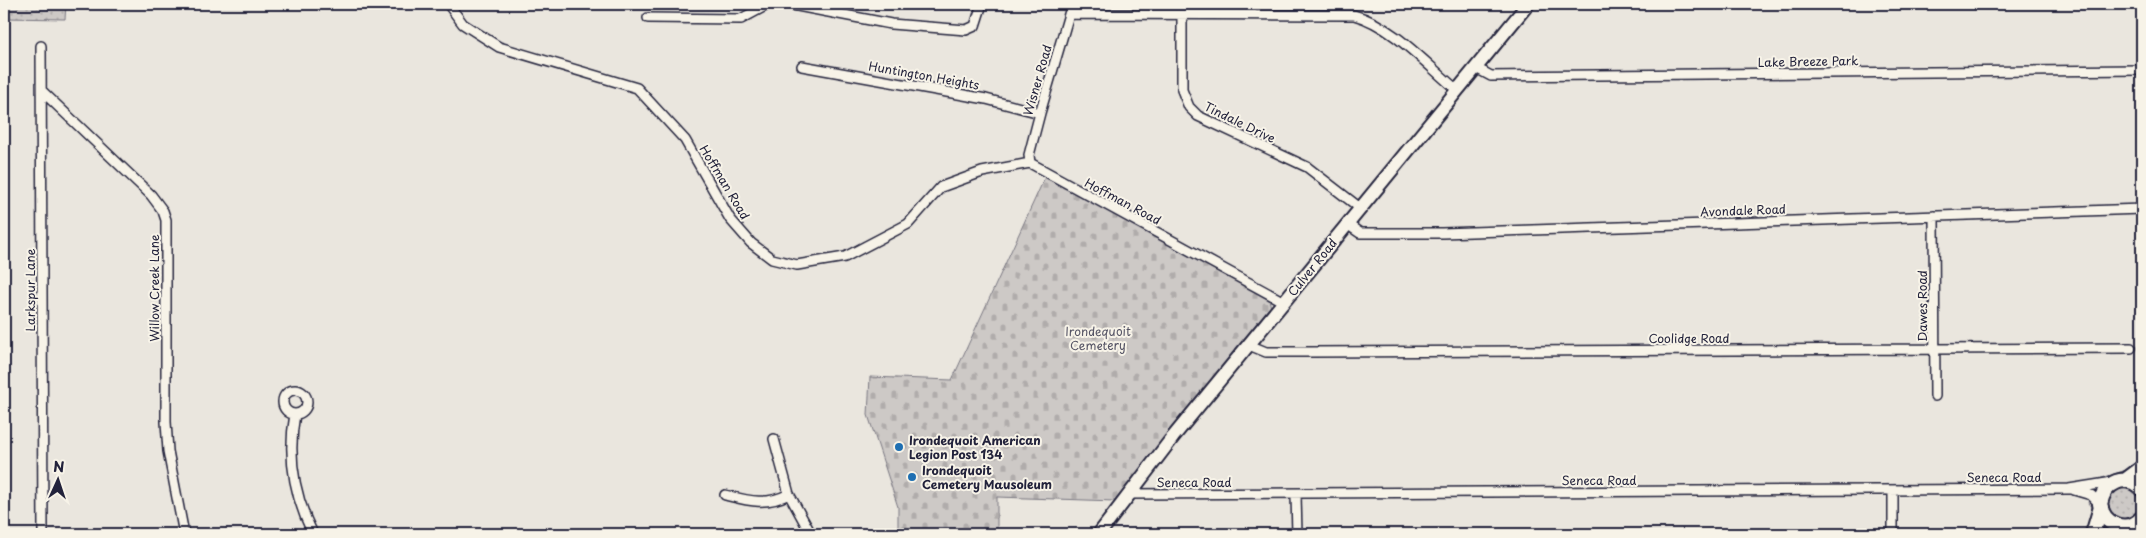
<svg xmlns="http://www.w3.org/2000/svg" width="2146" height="538" viewBox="0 0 2146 538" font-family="'Playpen Sans',sans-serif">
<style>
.cemetery{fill:url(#cemetery-stones);stroke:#787680}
.park{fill:url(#park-dots);stroke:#787680}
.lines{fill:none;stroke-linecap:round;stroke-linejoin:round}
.street-casing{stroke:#22223b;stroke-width:12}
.secondary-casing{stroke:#22223b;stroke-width:16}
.primary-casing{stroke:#22223b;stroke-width:18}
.street{stroke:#f7f3e8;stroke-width:9}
.secondary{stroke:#f7f3e8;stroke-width:12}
.primary{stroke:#f7f3e8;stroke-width:14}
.poi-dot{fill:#1f6fb2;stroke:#f7f3e8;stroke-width:2}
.labels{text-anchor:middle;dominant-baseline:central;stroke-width:4;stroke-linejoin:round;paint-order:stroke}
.street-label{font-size:12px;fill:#22223b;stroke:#f7f3e8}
.park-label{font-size:12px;fill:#555465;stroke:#f7f3e8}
.poi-label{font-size:12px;font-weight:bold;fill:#22223b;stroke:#f7f3e8;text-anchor:start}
</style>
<defs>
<pattern id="cemetery-stones" width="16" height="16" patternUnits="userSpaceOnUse" patternTransform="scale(1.25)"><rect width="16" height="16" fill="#cdc9c6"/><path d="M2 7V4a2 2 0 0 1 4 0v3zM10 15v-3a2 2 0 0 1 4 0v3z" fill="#b0acab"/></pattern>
<pattern id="park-dots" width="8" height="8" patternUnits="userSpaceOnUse" patternTransform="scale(1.25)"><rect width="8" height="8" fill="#cdc9c6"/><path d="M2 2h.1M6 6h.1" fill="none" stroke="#b0acab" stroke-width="1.8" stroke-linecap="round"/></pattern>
</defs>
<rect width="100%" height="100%" fill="#eae6de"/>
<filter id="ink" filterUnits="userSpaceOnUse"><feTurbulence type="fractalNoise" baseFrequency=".02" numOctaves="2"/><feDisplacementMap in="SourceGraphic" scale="10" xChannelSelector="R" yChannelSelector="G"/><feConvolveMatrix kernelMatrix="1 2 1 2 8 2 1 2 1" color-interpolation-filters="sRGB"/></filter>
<g filter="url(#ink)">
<path class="cemetery" d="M1045,177L1263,295L1269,299L1271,308L1115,501L997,497V534H898V507L868,415L870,377L952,380Z"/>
<path class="park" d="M4,4H66L65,19L4,18Z
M2142,452V533L2081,534L2091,521L2093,510L2088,503L2093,481L2132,468Z"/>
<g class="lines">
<g class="street-casing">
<path id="street" d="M448,4L463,24L499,47L637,88L685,140L730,219L751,243L772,259L797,265L845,257L908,224L941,187L982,172L1030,163L1284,302
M787,4L891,24L966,30L975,26L982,4
M1069,14L1354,15C1392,25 1427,65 1457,90
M1182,15V90L1189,107L1198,116L1307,167L1360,208
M648,18L741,19L769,4
M41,46L43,534
M802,66L986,99L1040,113
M1476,68L1491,76L2142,70
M43,92L151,195L163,211L166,220V422L168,451L184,534
M1030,163L1029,155L1040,113L1072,4
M1934,216L1935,396
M1347,224L1360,233H1442L2142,209
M1249,345L1266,352H1310L2131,348
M283 402a12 12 0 1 1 24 0a12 12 0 1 1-24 0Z
M295,414C287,457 294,496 313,534
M774,439L789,494L811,534
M1893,490V534
M2074,490L2091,495L2100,504
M1129,494L2069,489L2113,482
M725,495C749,501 766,506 789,494
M1296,495L1297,534"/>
</g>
<g class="secondary-casing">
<path id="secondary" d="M1099,534L1173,437L1528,4"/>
</g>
<g class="primary-casing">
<path id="primary" d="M2126,480L2142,468
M2142,489C2126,472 2104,482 2100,504C2103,526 2127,534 2142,518
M2093,534L2101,507"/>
</g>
<use href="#street" class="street"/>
<use href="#secondary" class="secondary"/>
<use href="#primary" class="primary"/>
</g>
</g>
<g class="poi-dot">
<circle cx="899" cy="447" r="5"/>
<circle cx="912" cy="477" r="5"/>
</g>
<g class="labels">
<g class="street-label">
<text transform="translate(1808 61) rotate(-1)">Lake Breeze Park</text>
<text transform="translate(924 75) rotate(10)">Huntington Heights</text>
<text transform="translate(1037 80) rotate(-74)">Wisner Road</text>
<text transform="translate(1240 122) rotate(26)">Tindale Drive</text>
<text transform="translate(725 182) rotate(59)">Hoffman Road</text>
<text transform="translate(1123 201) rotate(28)">Hoffman Road</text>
<text transform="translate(1743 210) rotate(-2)">Avondale Road</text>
<text transform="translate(1312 267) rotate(-51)">Culver Road</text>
<text transform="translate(154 288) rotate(-90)">Willow Creek Lane</text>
<text transform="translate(30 290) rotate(-90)">Larkspur Lane</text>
<text transform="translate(1922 306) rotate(-90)">Dawes Road</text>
<text x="1689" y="338">Coolidge Road</text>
<text x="2004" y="477">Seneca Road</text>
<text x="1599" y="480">Seneca Road</text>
<text x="1194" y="482">Seneca Road</text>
</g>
<g class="park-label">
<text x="1098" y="331">Irondequoit<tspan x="1098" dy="14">Cemetery</tspan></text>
</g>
<g class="poi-label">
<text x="909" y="440">Irondequoit American<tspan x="909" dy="14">Legion Post 134</tspan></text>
<text x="922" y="470">Irondequoit<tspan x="922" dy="14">Cemetery Mausoleum</tspan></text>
</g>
</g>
<rect width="2146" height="538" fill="none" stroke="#f7f3e8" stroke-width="20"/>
<rect x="10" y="10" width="2126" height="518" fill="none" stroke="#22223b" stroke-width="2" filter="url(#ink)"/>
<g transform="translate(58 480) rotate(3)" stroke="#f7f3e8" stroke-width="4" paint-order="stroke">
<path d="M0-4L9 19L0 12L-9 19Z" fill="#22223b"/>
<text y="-8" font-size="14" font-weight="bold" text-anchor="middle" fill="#22223b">N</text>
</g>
</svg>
